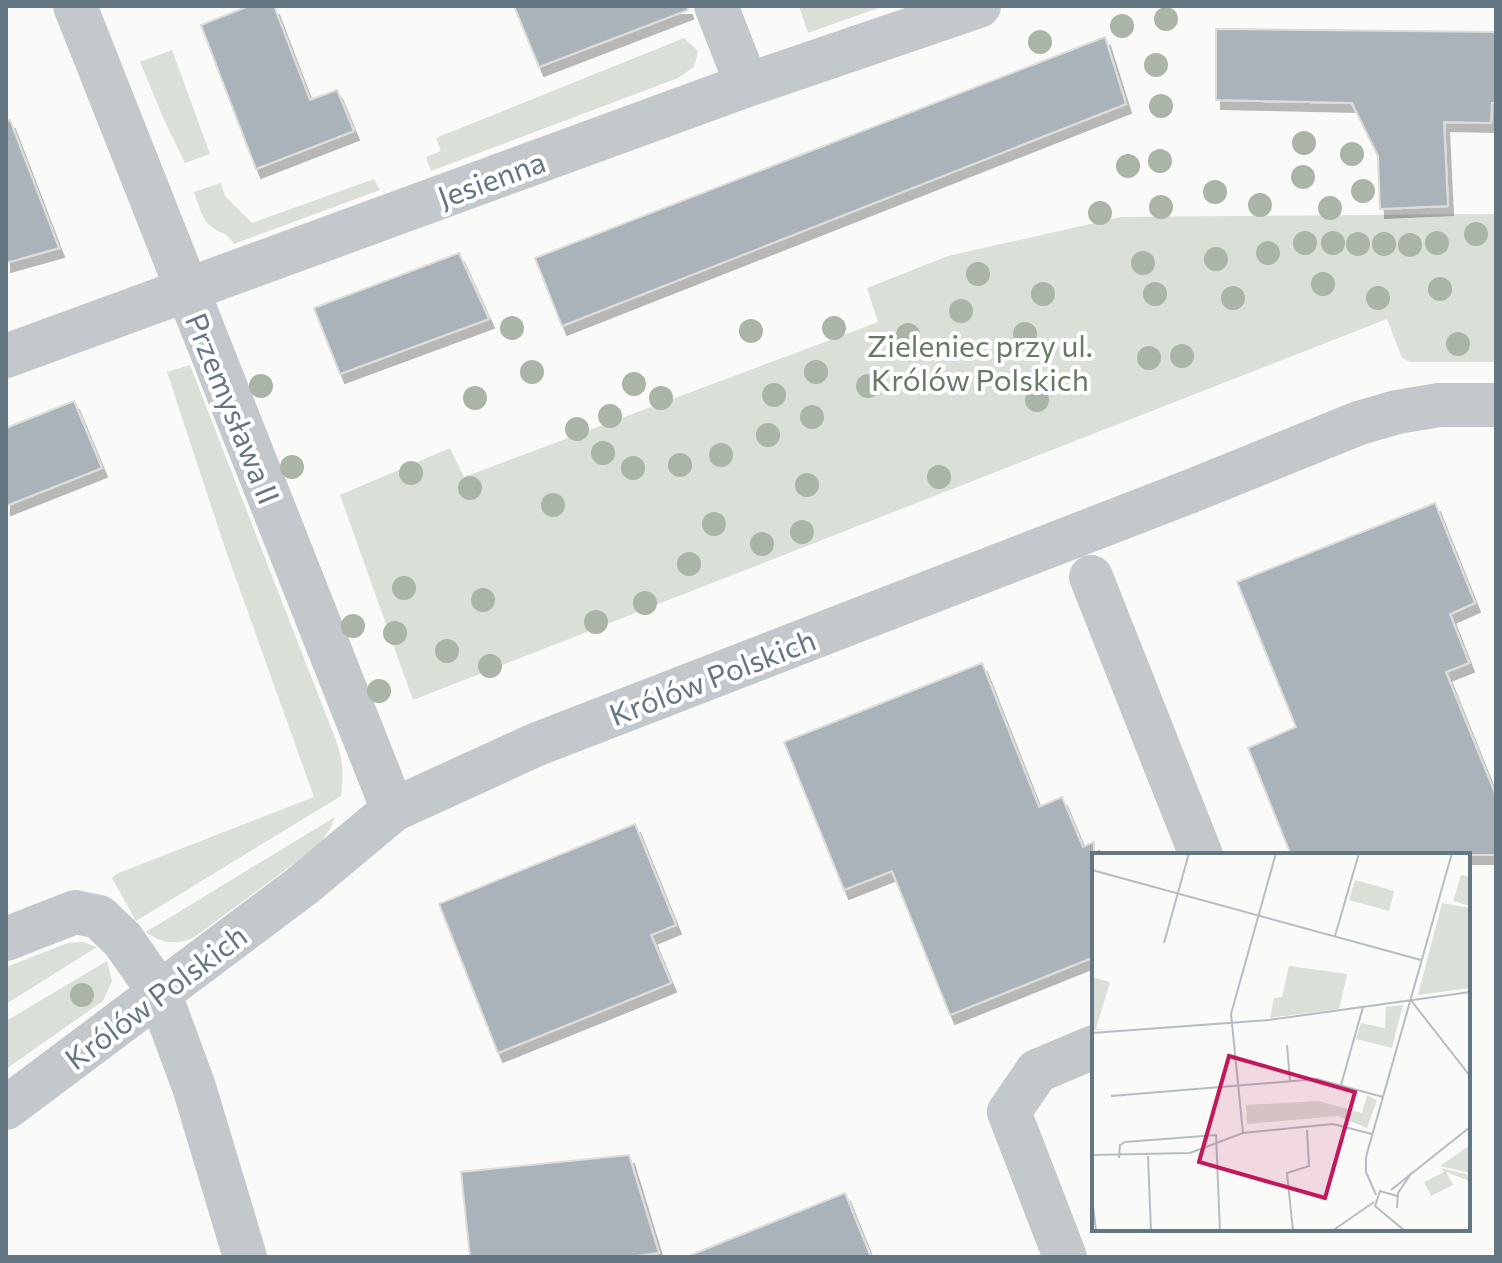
<svg xmlns="http://www.w3.org/2000/svg" width="1502" height="1263" viewBox="0 0 1502 1263" font-family="Commissioner,sans-serif">
<style>
.green{fill:#dadfd7}
.building{fill:#aab3b9;stroke:#dcdcda;stroke-width:2;filter:url(#shadow)}
.lines{fill:none;stroke-linecap:round;stroke-linejoin:round}
.minor{stroke:#c3c8cc;stroke-width:44}
.tree{fill:#aab4a7}
.labels{text-anchor:middle;dominant-baseline:central;stroke-width:8;stroke-linejoin:round;paint-order:stroke}
.street-label{font-size:30px;fill:#657683;stroke:#fff}
.park-label{font-size:30px;fill:#687a64;stroke:#fff}
.inset-road{fill:none;stroke:#b5bdc2;stroke-width:2}
.view{fill:#c2185b;fill-opacity:0.15;stroke:#c2185b;stroke-width:4}
.inset-edge{fill:none;stroke:#657683;stroke-width:4}
</style>
<defs>
<filter id="shadow"><feDropShadow dx="5" dy="9" stdDeviation="0" flood-color="#0004"/></filter>
</defs>
<rect width="100%" height="100%" fill="#fafaf8"/>
<path class="green" d="M799,6H884L808,33Z
M684,38L698,51L694,67L678,78L431,171L426,157L441,151L436,138Z
M172,50L210,154L185,163L165,122L140,62Z
M374,179L380,190L234,244C225,231 224,235 213,228C201,220 199,205 194,192L221,183L225,196L252,223Z
M1496,214V362H1410L1402,358L1387,319L413,700L340,495L450,448L464,477L878,322L867,288L948,256L1122,217Z
M190,365L335,738C343,758 344,775 341,796L136,921L112,878L116,874L314,797L225,548L167,372Z
M335,817L330,829L319,845L193,938C174,945 163,944 146,932Z
M83,942L97,947L6,1004V967L68,943Z
M107,961L112,981L103,1001L6,1069V1021Z"/>
<path class="building" d="M249,6H274L310,100L337,90L354,131L256,169L201,25Z
M514,6H687L688,10L539,67Z
M1216,29L1496,32V103H1492L1491,123L1444,122L1448,206L1380,209L1378,156L1352,103L1216,100Z
M1105,37L1126,104L562,326L535,258Z
M10,120L59,248L6,263V121Z
M459,253L489,319L340,374L314,308Z
M74,401L102,468L6,506V428Z
M1435,503L1475,603L1450,614L1469,663L1446,672L1496,796V855H1291L1248,748L1296,727L1237,582Z
M982,663L1039,807L1062,797L1083,847L1094,842V957L950,1015L892,871L844,890L784,742Z
M635,824L676,925L651,935L671,983L498,1053L439,904Z
M629,1155L659,1253L628,1257H470L461,1172Z
M845,1193L871,1257H691V1255Z"/>
<g class="lines">
<path class="minor" d="M75,6L393,810
M716,6L747,85
M6,356L747,85L979,6
M1091,577L1201,855
M6,939L75,912L99,917L123,940L159,992L194,1087L245,1257
M6,1108L302,886L393,810L535,745L1191,491L1359,423L1397,412L1439,405H1496
M1065,1257L1009,1112L1037,1071L1094,1047"/>
</g>
<g class="tree">
<circle cx="1166" cy="19" r="12"/>
<circle cx="1122" cy="26" r="12"/>
<circle cx="1040" cy="42" r="12"/>
<circle cx="1156" cy="65" r="12"/>
<circle cx="1161" cy="106" r="12"/>
<circle cx="1304" cy="143" r="12"/>
<circle cx="1352" cy="154" r="12"/>
<circle cx="1160" cy="161" r="12"/>
<circle cx="1128" cy="166" r="12"/>
<circle cx="1303" cy="177" r="12"/>
<circle cx="1363" cy="191" r="12"/>
<circle cx="1215" cy="192" r="12"/>
<circle cx="1260" cy="205" r="12"/>
<circle cx="1161" cy="207" r="12"/>
<circle cx="1330" cy="208" r="12"/>
<circle cx="1100" cy="213" r="12"/>
<circle cx="1476" cy="234" r="12"/>
<circle cx="1305" cy="243" r="12"/>
<circle cx="1333" cy="243" r="12"/>
<circle cx="1437" cy="243" r="12"/>
<circle cx="1358" cy="244" r="12"/>
<circle cx="1384" cy="244" r="12"/>
<circle cx="1410" cy="245" r="12"/>
<circle cx="1268" cy="253" r="12"/>
<circle cx="1216" cy="259" r="12"/>
<circle cx="1143" cy="263" r="12"/>
<circle cx="978" cy="274" r="12"/>
<circle cx="1323" cy="284" r="12"/>
<circle cx="1440" cy="289" r="12"/>
<circle cx="1043" cy="294" r="12"/>
<circle cx="1155" cy="294" r="12"/>
<circle cx="1233" cy="298" r="12"/>
<circle cx="1378" cy="298" r="12"/>
<circle cx="961" cy="311" r="12"/>
<circle cx="512" cy="328" r="12"/>
<circle cx="834" cy="328" r="12"/>
<circle cx="751" cy="331" r="12"/>
<circle cx="1025" cy="334" r="12"/>
<circle cx="908" cy="335" r="12"/>
<circle cx="1458" cy="344" r="12"/>
<circle cx="1182" cy="356" r="12"/>
<circle cx="1149" cy="358" r="12"/>
<circle cx="532" cy="372" r="12"/>
<circle cx="816" cy="372" r="12"/>
<circle cx="634" cy="384" r="12"/>
<circle cx="261" cy="386" r="12"/>
<circle cx="868" cy="386" r="12"/>
<circle cx="774" cy="395" r="12"/>
<circle cx="475" cy="398" r="12"/>
<circle cx="661" cy="398" r="12"/>
<circle cx="1037" cy="400" r="12"/>
<circle cx="610" cy="416" r="12"/>
<circle cx="812" cy="417" r="12"/>
<circle cx="577" cy="429" r="12"/>
<circle cx="768" cy="435" r="12"/>
<circle cx="603" cy="453" r="12"/>
<circle cx="721" cy="455" r="12"/>
<circle cx="680" cy="465" r="12"/>
<circle cx="292" cy="467" r="12"/>
<circle cx="633" cy="468" r="12"/>
<circle cx="411" cy="473" r="12"/>
<circle cx="939" cy="477" r="12"/>
<circle cx="807" cy="485" r="12"/>
<circle cx="470" cy="488" r="12"/>
<circle cx="553" cy="505" r="12"/>
<circle cx="714" cy="524" r="12"/>
<circle cx="802" cy="532" r="12"/>
<circle cx="762" cy="544" r="12"/>
<circle cx="689" cy="564" r="12"/>
<circle cx="404" cy="588" r="12"/>
<circle cx="483" cy="600" r="12"/>
<circle cx="645" cy="603" r="12"/>
<circle cx="596" cy="622" r="12"/>
<circle cx="353" cy="626" r="12"/>
<circle cx="395" cy="633" r="12"/>
<circle cx="447" cy="651" r="12"/>
<circle cx="490" cy="666" r="12"/>
<circle cx="379" cy="691" r="12"/>
<circle cx="82" cy="995" r="12"/>
</g>
<g class="labels">
<g class="street-label">
<text transform="translate(491 178) rotate(-20)">Jesienna</text>
<text transform="translate(234 408) rotate(68)">Przemysława II</text>
<text transform="translate(712 676) rotate(-21)">Królów Polskich</text>
<text transform="translate(155 996) rotate(-37)">Królów Polskich</text>
</g>
<g class="park-label">
<text x="980" y="344">Zieleniec przy ul.<tspan x="980" dy="34">Królów Polskich</tspan></text>
</g>
</g>
<g transform="translate(1092 853)">
<rect width="378" height="378" fill="#fafaf8"/>
<path d="M369,22L378,24V53L361,48ZM263,27L302,38L297,58L257,47ZM350,50L378,55V135L326,142ZM197,113L255,121L247,156L178,165L182,145L190,144ZM0,124L18,129L4,176L21,177H0ZM311,152L300,195L264,186L269,170L293,175L294,154ZM275,242L285,247L275,275L246,263L155,271L154,252L226,248L270,260ZM378,292V320L348,313ZM349,315L378,322V328L354,319L361,332L339,343L332,329L352,319Z" fill="#dadfd7"/>
<path class="inset-road" d="M0,17L329,107M243,83L267,0M72,90L97,0M318,146L378,223M0,180L177,167L378,139M195,192L198,228M249,232L271,154M19,243L225,226L291,244M151,280L139,161L184,0M0,302L98,300L151,280L241,271L280,281M56,303L59,378M27,305L28,292L33,289L124,282L128,378M299,337L378,274M284,342L274,319V304L360,0M305,343L288,338L283,353L313,378M0,344L4,378M305,355L306,340L320,319M201,378L195,320L217,313L215,277M240,378L282,349"/>
<path class="view" d="M137,203L263,239L233,345L107,309Z"/>
<rect width="378" height="378" class="inset-edge"/>
</g>
<rect width="1502" height="1263" fill="none" stroke="#657683" stroke-width="16"/>
</svg>
